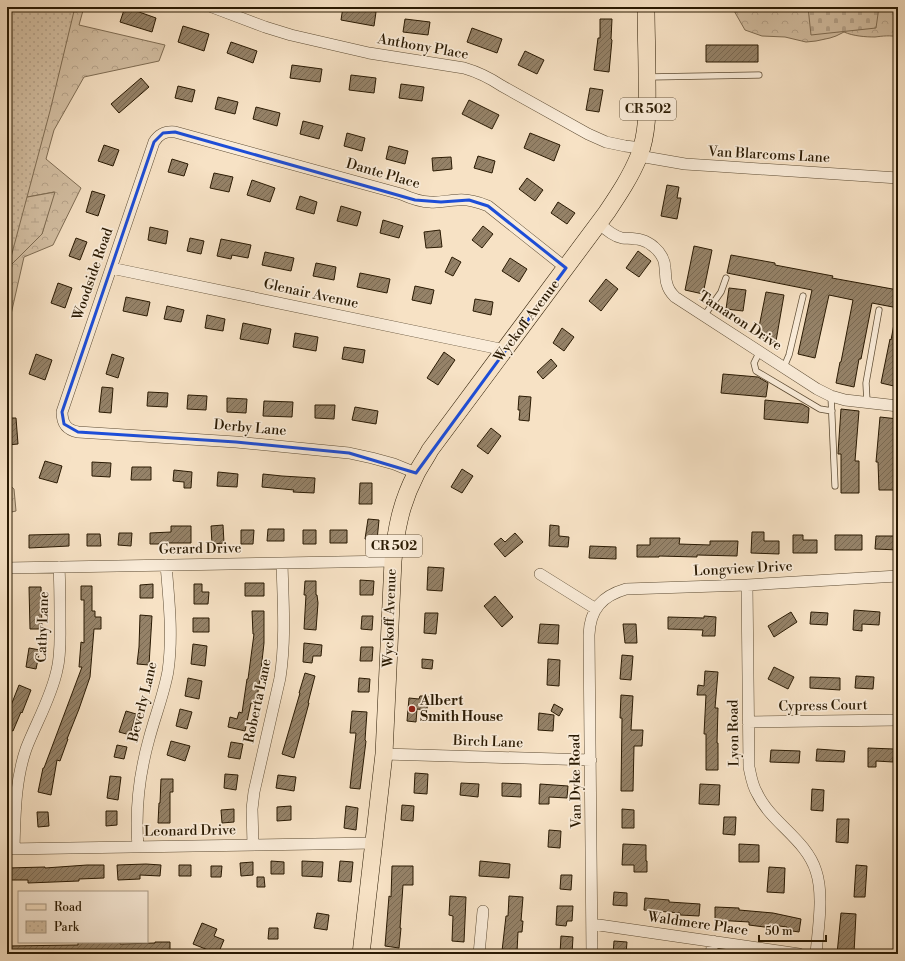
<svg xmlns="http://www.w3.org/2000/svg" width="905" height="961" viewBox="0 0 905 961" font-family="'Libre Bodoni',serif">
<style>
.forest{fill:url(#forest-crowns);stroke:#7f6d54}
.wetland{fill:url(#wetland-marsh);stroke:#7f6d54}
.cemetery{fill:url(#cemetery-stones);stroke:#7f6d54}
.park{fill:url(#park-dots);stroke:#7f6d54}
.building{fill:url(#building-hatch);stroke:#2a1a03}
.lines{fill:none;stroke-linecap:round;stroke-linejoin:round}
.service-casing{stroke:#5d4c34;stroke-width:7}
.minor-casing{stroke:#5d4c34;stroke-width:12}
.primary-casing{stroke:#2a1a03;stroke-width:18}
.service{stroke:#faecd9;stroke-width:5.5}
.minor{stroke:#faecd9;stroke-width:11}
.primary{stroke:#f7e2c5;stroke-width:17}
.marked{fill:none;stroke:#1d4ed8;stroke-width:3;stroke-linejoin:round}
.poi-dot{fill:#8f2418;stroke:#faecd9;stroke-width:1.5}
.labels{text-anchor:middle;dominant-baseline:central;stroke-width:3.5;stroke-linejoin:round;paint-order:stroke}
.shield{fill:#faecd9;stroke:#685943;stroke-width:1}
.shield-label{font-size:13px;font-weight:bold;fill:#2a1a03}
.street-label{font-size:14px;fill:#2a1a03;stroke:#faecd9}
.poi-label{font-size:14px;font-weight:bold;fill:#2a1a03;stroke:#faecd9;text-anchor:start}
</style>
<defs>
<pattern id="forest-crowns" width="20" height="18" patternUnits="userSpaceOnUse"><rect width="20" height="18" fill="#d4c0a4"/><path d="M2 6a3 3 0 1 1 6 0M12 15a3 3 0 1 1 6 0" fill="none" stroke="#b6a48c"/></pattern>
<pattern id="wetland-marsh" width="20" height="14" patternUnits="userSpaceOnUse"><rect width="20" height="14" fill="#d4c0a4"/><path d="M1 5h8M5 5V1M11 12h8M15 12V8" fill="none" stroke="#b6a48c"/></pattern>
<pattern id="cemetery-stones" width="16" height="16" patternUnits="userSpaceOnUse"><rect width="16" height="16" fill="#d4c0a4"/><path d="M2 7V4a2 2 0 0 1 4 0v3zM10 15v-3a2 2 0 0 1 4 0v3z" fill="#b6a48c"/></pattern>
<pattern id="park-dots" width="8" height="8" patternUnits="userSpaceOnUse"><rect width="8" height="8" fill="#d4c0a4"/><path d="M2 2h.1M6 6h.1" fill="none" stroke="#b6a48c" stroke-width="1.8" stroke-linecap="round"/></pattern>
<pattern id="building-hatch" width="6" height="6" patternUnits="userSpaceOnUse"><rect width="6" height="6" fill="#958268"/><path d="M-1 1l2-2M0 6l6-6M5 7l2-2" fill="none" stroke="#7a6a53"/></pattern>
</defs>
<rect width="100%" height="100%" fill="#f7e2c5"/>
<filter id="stains"><feTurbulence type="fractalNoise" baseFrequency=".005" numOctaves="4"/><feColorMatrix values="0 0 0 0 .2 0 0 0 0 .09 0 0 0 0 .02 0 0 0 .5 -.17"/></filter>
<radialGradient id="worn" r=".72"><stop offset=".6" stop-color="#630" stop-opacity="0"/><stop offset="1" stop-color="#630" stop-opacity=".3"/></radialGradient>
<path class="forest" d="M7,7H84L79,25L165,45L159,61L84,77L54,130L46,159L81,188L53,245L24,257L7,332V269L42,234L54,192L11,200Z
M733,7H898V37C890,35 883,36 875,37C865,37 853,36 844,32L836,36L830,38L816,41L806,42L785,37L762,36L745,30L733,9Z
M7,483L14,489L16,511L7,513Z"/>
<path class="wetland" d="M55,192L42,234L7,269V198L11,200Z"/>
<path class="cemetery" d="M808,7H879L876,28L811,35Z"/>
<path class="park" d="M7,7H75L50,111L7,272Z"/>
<path class="building" d="M125,7L156,18L152,32L120,22Z
M343,7L376,12L374,26L341,20Z
M405,19L430,22L428,35L403,32Z
M600,19H612L611,39L612,40L609,72L594,70L598,38H600Z
M183,26L209,34L204,51L178,42Z
M472,28L502,39L497,53L467,42Z
M231,42L257,51L253,63L227,53Z
M706,45H758V62H706Z
M525,51L544,60L537,74L518,65Z
M292,65L322,69L320,82L290,78Z
M351,75L376,78L374,93L349,90Z
M141,78L149,87L119,113L111,104Z
M401,84L424,87L422,101L399,98Z
M178,86L195,90L192,102L175,98Z
M590,88L603,90L599,112L586,110Z
M218,97L238,102L235,114L215,109Z
M469,100L499,115L492,129L462,114Z
M256,107L280,113L277,126L253,119Z
M303,121L323,126L319,139L300,134Z
M347,133L365,138L362,151L344,146Z
M530,133L560,145L554,161L524,148Z
M104,145L119,150L113,166L98,161Z
M389,146L408,151L405,164L386,159Z
M478,156L495,161L492,173L474,168Z
M451,157L452,169L433,171L432,158Z
M172,159L188,164L184,176L168,172Z
M214,173L233,177L229,192L210,188Z
M527,178L543,190L535,201L519,189Z
M252,180L275,188L270,202L247,195Z
M667,185L679,187L677,198H681L677,219L661,216Z
M92,191L105,195L98,216L86,212Z
M300,196L317,202L314,214L296,209Z
M558,202L575,213L567,224L551,213Z
M341,206L361,212L357,226L337,221Z
M383,220L403,226L399,238L380,233Z
M483,226L493,234L482,248L472,240Z
M150,227L168,231L166,244L148,240Z
M440,230L442,247L426,248L424,232Z
M76,238L87,242L80,260L69,256Z
M190,238L204,241L201,254L187,251Z
M221,239L251,245L248,258L232,255L231,259L217,256Z
M694,246L712,250L703,294L685,290Z
M638,251L651,261L639,277L626,268Z
M265,252L294,258L291,271L262,265Z
M731,255L775,263V265L833,276L832,278L898,290V308L872,303L861,359H859L854,387L836,383L840,362H841L853,300L829,295L815,358L798,354L812,290L727,273Z
M452,257L461,262L453,276L445,272Z
M510,258L527,269L519,282L502,271Z
M316,263L336,267L334,280L313,276Z
M360,273L390,279L387,293L357,287Z
M606,279L618,289L601,311L589,301Z
M58,283L72,288L65,308L51,303Z
M415,286L434,290L431,304L412,300Z
M729,288L746,290L743,311L726,309Z
M766,292L784,295L776,341L757,337Z
M126,297L150,302L147,316L123,311Z
M475,299L493,302L491,315L473,311Z
M167,306L184,310L181,322L164,319Z
M207,315L225,319L223,331L205,328Z
M243,323L271,329L268,344L240,339Z
M894,324H898V387L881,383L890,339L891,340Z
M562,328L574,337L564,351L553,343Z
M295,333L318,337L316,351L293,347Z
M344,347L365,350L363,363L342,359Z
M444,352L455,360L438,385L427,378Z
M36,354L52,360L45,380L29,374Z
M112,354L124,358L118,378L106,374Z
M551,359L557,366L543,379L537,372Z
M723,374L758,377L768,383L766,397L721,393Z
M102,387L113,388L111,413L99,412Z
M148,392L168,393L167,407L147,406Z
M188,395L207,396L206,410L187,409Z
M519,396L531,397L529,421L519,420L520,410H518Z
M227,398L247,399L246,413L227,412Z
M765,400L802,404L809,408L808,423L764,419Z
M264,401L293,402L292,417L263,416Z
M315,405H335L334,419L315,418Z
M355,407L378,411L376,424L352,420Z
M841,409L859,411L855,461H859V493H841V454H838V453Z
M880,417L898,419L894,468H897V490H879L878,462H876Z
M7,418H16L18,444L7,445Z
M491,428L501,436L488,454L477,446Z
M45,461L62,466L57,483L39,478Z
M92,462L111,463L110,477L92,476Z
M132,467H151V480H131Z
M462,469L473,476L462,493L451,487Z
M174,470L192,472L191,488H184V482L173,481Z
M218,472L238,474L237,487L217,486Z
M263,474L282,476L315,478L314,493L293,492L294,490L262,487Z
M360,483H372V504H359Z
M368,519L379,520L377,540L365,539Z
M223,525L224,543L212,544L211,526Z
M550,525L559,526V536L569,537L568,547L549,546Z
M171,526H191V543H161V544H150V533L171,532Z
M268,529H284V541H267Z
M241,530H254L253,544H241Z
M303,530H316V544H303Z
M330,530H347V543H330Z
M752,532H764V541H779V554L751,553Z
M119,533H132L131,546L118,545Z
M515,533L523,542L505,557L494,544L501,538L505,542Z
M69,534V546L29,548V535Z
M87,534H100L101,546H87Z
M793,535H803V540H817V553H793Z
M835,535H862V550H835Z
M876,536H898V550L875,549Z
M650,538H680L679,544L710,545V541H738L737,556L697,555V557L659,556V557H637V545H650Z
M590,546L616,547V559L589,558Z
M428,567L444,568L442,591L427,590Z
M360,580L374,581L373,595H360Z
M305,581H316V595H317L318,603L316,630L304,629L306,595H304Z
M245,583H264V596H245Z
M153,584V598H140V585Z
M194,584H202V592H209L208,604H194Z
M81,586H92V611H95V617H101V629H94L90,677L79,709L67,739H68L60,761L57,760L51,795L38,792L43,768H44L82,667H79L81,642L84,643V600H81Z
M29,587H41L42,629H30Z
M495,596L513,617L502,627L484,606Z
M854,610L880,612L879,625L862,624V631L853,630Z
M252,611H264V643L260,679L256,704L251,703L245,731L228,727L230,717L237,719L239,712L242,713L247,679H248L254,634H253Z
M791,612L797,622L774,637L768,626Z
M811,612L828,613L827,625L810,624Z
M425,613H438L436,634L424,633Z
M140,615L152,616L149,665L137,664L139,647Z
M362,616H373L372,630L361,629Z
M704,616L716,617L715,636H702L703,630L668,629V617L704,618Z
M193,618H209V632H193Z
M540,624L559,625L558,644L538,643Z
M623,624H636L637,643H625Z
M304,643L322,645L321,656H313L312,663L303,662Z
M193,644L207,646L205,666L191,664Z
M361,647H373L372,661H360Z
M29,648L40,650L36,669L26,667Z
M622,655L633,656L631,680L620,679Z
M422,659L433,660L432,669L422,668Z
M548,659L560,660L559,686L547,685Z
M774,667L794,677L788,689L768,679Z
M705,671L718,672L715,708H718L717,743H718V770H706V734H704L706,695H697L698,685L704,686Z
M305,673L315,676L308,703H309L294,758L282,754L300,693H299Z
M856,676L874,677L873,689L855,688Z
M810,677L840,678V690L810,688Z
M188,678L202,681L199,699L185,696Z
M359,678L370,679L369,692H358Z
M19,685L31,690L22,713L21,712L13,731L7,729V720L11,708H10Z
M621,695L633,696L631,730H643L642,746H634L633,791H621L622,718H620Z
M420,696H428L427,710L417,709L416,722L407,721L409,698L419,699Z
M554,704L563,709L559,716L551,711Z
M180,709L192,712L187,729L176,726Z
M126,711L136,714L130,735L119,732Z
M352,711L367,712L365,740L366,741L360,789L350,788L356,733H350Z
M539,713L554,715L553,731L538,730Z
M171,741L190,746L185,761L167,755Z
M231,742L243,744L240,759L228,757Z
M117,745L127,747L124,759L114,757Z
M868,748L894,749L893,762L876,761V767H868Z
M817,749L845,751L844,762L816,761Z
M771,750L800,751L799,763L770,762Z
M415,773L428,774L427,794L414,793Z
M225,774L238,775L236,790L224,788Z
M278,775L296,777L294,791L276,788Z
M110,776L121,777L118,800L107,798Z
M161,779H173V792H170V823H158L159,803H160Z
M461,783L479,784L478,797L460,795Z
M502,783L521,784V797L502,796Z
M540,784L568,786L567,798L549,797V804H539Z
M700,784L720,785L719,805L699,804Z
M812,789L824,790L823,811L811,810Z
M402,805L414,806L413,821L401,820Z
M291,806V820L277,821V807Z
M346,806L358,808L356,830L344,828Z
M234,809V822L222,823L221,810Z
M622,809L634,810V828H622Z
M106,811H117V825L106,826Z
M37,812H48L49,826L38,827Z
M724,817H736L735,835L723,834Z
M837,819H849L848,843L836,842Z
M549,830L561,831L560,848L548,847Z
M623,844L646,845V861H647V872H634V865H622Z
M739,844L759,845V862H739Z
M271,861L284,862V874H271Z
M302,861L323,862L322,877L302,876Z
M340,861L353,862L351,882L338,881Z
M480,861L510,864L509,878L479,876Z
M253,862V875L241,876L240,863Z
M146,864L161,865L160,876L140,875V879L118,880L117,865Z
M87,865H104V878L79,879V881L28,883V880H7V868L45,867V868Z
M179,865H191V876H179Z
M856,865L867,866L865,897H854Z
M211,866H222L221,877H211Z
M392,866H413V885H403L400,928H401L399,948L385,946L389,896L391,897Z
M769,867L785,868L784,893L767,892Z
M561,875H572L571,890L560,889Z
M257,877H264L265,887H257Z
M614,892L627,893V906L613,905Z
M450,896L466,897L464,942L452,941L453,916L449,915Z
M509,896L523,897L521,921H523L522,932H518L517,952L502,951L506,916H508Z
M645,898L669,900V902L700,904L699,916L680,915V913L644,910Z
M557,906H573L572,921H567L566,926L556,925Z
M715,907L739,908V910L773,913L801,919L799,932L786,930L787,927L772,925V928L749,925V922L715,920Z
M317,913L329,915L327,930L314,928Z
M841,913L856,914L854,953L848,952V954H837Z
M202,923L217,929L214,936L224,940L218,954L193,944Z
M269,928H278V939H268Z
M561,936L573,937L572,954H560Z
M614,941L627,942L626,954H613Z
M78,942H120V944L155,943V942H170V954H7V946L78,945Z"/>
<g class="lines">
<g class="service-casing">
<path id="service" d="M649,77L759,75
M704,316L721,292L726,278
M760,351L754,363L756,371L820,409L832,411
M784,367L789,355L803,296
M831,396L835,486
M867,402L866,383L879,310"/>
</g>
<g class="minor-casing">
<path id="minor" d="M212,7L265,27L291,35L369,53L464,68C478,72 490,78 502,86L588,134L606,142L625,146L641,148
M639,156L685,164L716,166L898,178
M599,223C606,230 613,236 622,238C635,239 644,238 654,247C660,252 665,260 665,268C666,274 665,279 667,284C668,289 671,293 675,297L817,389L831,396L845,400L898,406
M111,268L505,350
M416,473L394,464L372,458L349,453L236,442L78,432C67,430 62,424 62,412L154,142C159,134 165,131 175,132L401,194C410,198 420,202 430,202C440,203 449,200 458,200C469,199 478,202 488,206L566,268
M7,568L393,561
M540,574L596,609
M747,585L749,767C751,776 752,785 757,793C771,823 806,839 816,871C824,895 818,929 816,954
M748,722L898,720
M384,754L591,760
M253,845L252,809L254,792L280,678C286,639 283,601 282,563
M138,847C135,810 139,775 149,739C155,716 164,694 168,671C173,636 169,600 166,565
M7,849L374,843
M14,849C15,815 15,781 26,749C36,723 51,698 57,670C61,654 60,638 60,622C60,603 60,585 59,567
M592,924L799,954
M479,954L483,911
M592,954L589,635C590,609 602,596 626,589L747,585L898,576
M711,954L713,941"/>
</g>
<g class="primary-casing">
<path id="primary" d="M361,954L384,754L393,561C396,529 401,503 416,474C420,466 426,458 430,450L607,212C619,194 631,176 639,156C649,130 647,102 647,74C647,52 646,29 646,7"/>
</g>
<use href="#service" class="service"/>
<use href="#minor" class="minor"/>
<use href="#primary" class="primary"/>
</g>
<path class="marked" d="M175,132L415,200L441,202L469,200L488,206L566,268L416,473L349,453L236,442L78,432L64,424L62,412L154,142L163,133Z"/>
<circle class="poi-dot" cx="412" cy="709" r="4"/>
<g class="labels">
<g class="shield">
<rect x="620" y="98" width="56" height="22" rx="3"/>
<rect x="366" y="535" width="56" height="22" rx="3"/>
</g>
<g class="shield-label">
<text x="648" y="109">CR 502</text>
<text x="394" y="546">CR 502</text>
</g>
<g class="street-label">
<text transform="translate(423 47) rotate(10)">Anthony Place</text>
<text transform="translate(769 155) rotate(3)">Van Blarcoms Lane</text>
<text transform="translate(383 174) rotate(16)">Dante Place</text>
<text transform="translate(93 274) rotate(-71)">Woodside Road</text>
<text transform="translate(311 294) rotate(12)">Glenair Avenue</text>
<text transform="translate(527 321) rotate(-53)">Wyckoff Avenue</text>
<text transform="translate(740 321) rotate(33)">Tamaron Drive</text>
<text transform="translate(250 428) rotate(5)">Derby Lane</text>
<text transform="translate(200 549) rotate(-1)">Gerard Drive</text>
<text transform="translate(743 569) rotate(-3)">Longview Drive</text>
<text transform="translate(390 618) rotate(-88)">Wyckoff Avenue</text>
<text transform="translate(43 627) rotate(-88)">Cathy Lane</text>
<text transform="translate(258 701) rotate(-78)">Roberta Lane</text>
<text transform="translate(143 702) rotate(-76)">Beverly Lane</text>
<text transform="translate(823 706) rotate(-1)">Cypress Court</text>
<text transform="translate(734 733) rotate(-91)">Lyon Road</text>
<text transform="translate(488 742) rotate(2)">Birch Lane</text>
<text transform="translate(576 781) rotate(-91)">Van Dyke Road</text>
<text transform="translate(190 831) rotate(-1)">Leonard Drive</text>
<text transform="translate(698 924) rotate(8)">Waldmere Place</text>
</g>
<g class="poi-label">
<text x="420" y="701">Albert<tspan x="420" dy="16">Smith House</tspan></text>
</g>
</g>
<rect width="905" height="961" fill="none" stroke="#f7e2c5" stroke-width="24"/>
<rect x="8" y="8" width="889" height="945" fill="none" stroke="#2a1a03" stroke-width="2"/>
<rect x="12" y="12" width="881" height="937" fill="none" stroke="#2a1a03"/>
<rect x="18" y="891" width="130" height="52" fill="#faecd9" stroke="#a79883"/>
<rect x="26" y="904" width="20" height="6" fill="#f7e2c5" stroke="#a79883"/>
<text x="54" y="911" font-size="12" fill="#2a1a03">Road</text>
<rect x="26" y="921" width="20" height="12" fill="url(#park-dots)" stroke="#a79883"/>
<text x="54" y="931" font-size="12" fill="#2a1a03">Park</text>
<path d="M759 935v6h67v-6" fill="none" stroke="#2a1a03" stroke-width="2"/>
<text x="765" y="935" font-size="12" fill="#2a1a03" stroke="#faecd9" stroke-width="3" paint-order="stroke">50 m</text>
<rect width="100%" height="100%" filter="url(#stains)"/>
<rect width="100%" height="100%" fill="url(#worn)"/>
</svg>
